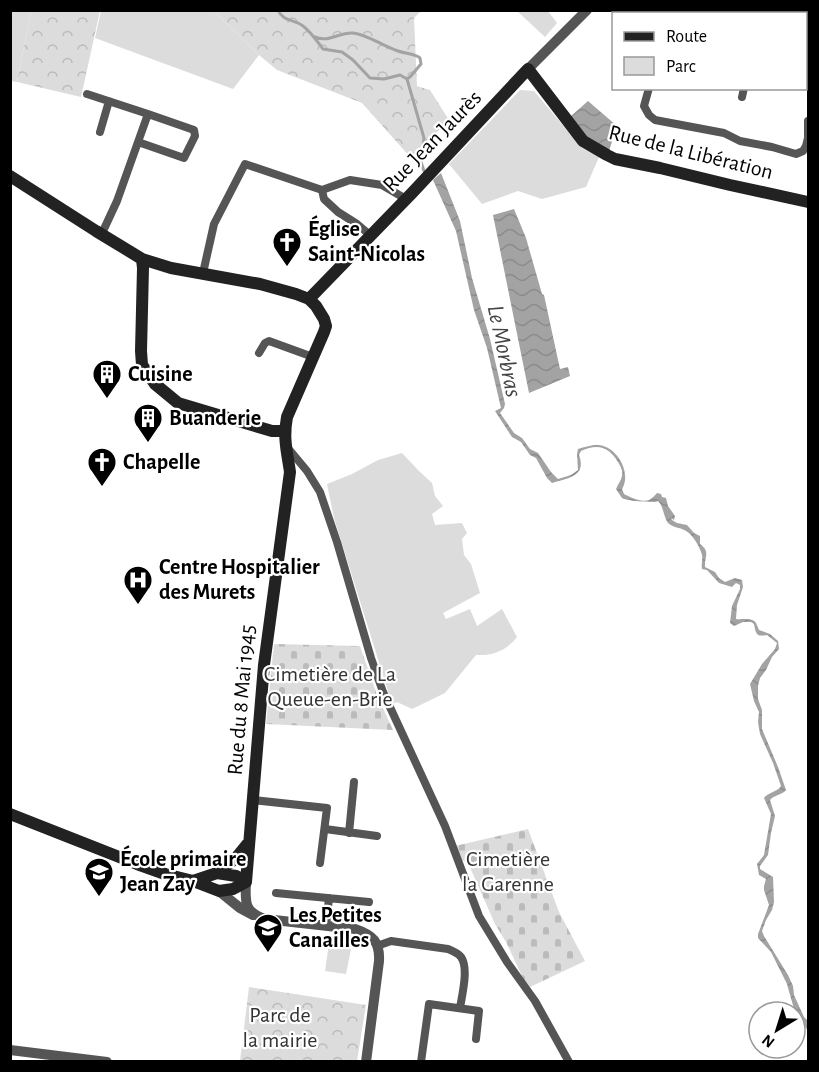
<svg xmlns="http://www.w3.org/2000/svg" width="819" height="1072" viewBox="0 0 819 1072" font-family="'Alegreya Sans',sans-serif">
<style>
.green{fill:#dcdcdc}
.forest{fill:url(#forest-crowns)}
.cemetery{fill:url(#cemetery-stones)}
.water{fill:url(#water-waves)}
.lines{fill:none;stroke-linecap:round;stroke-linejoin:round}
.stream{stroke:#a3a3a3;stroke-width:3}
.minor{stroke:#555;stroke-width:8}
.tertiary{stroke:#555;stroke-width:10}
.secondary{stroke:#222;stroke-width:12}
.labels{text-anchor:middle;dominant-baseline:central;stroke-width:4.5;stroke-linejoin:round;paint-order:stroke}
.street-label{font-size:22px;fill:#000;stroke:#fff}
.poi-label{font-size:22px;font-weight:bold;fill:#000;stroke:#fff;text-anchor:start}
.park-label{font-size:22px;fill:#333;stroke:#fff}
.water-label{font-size:24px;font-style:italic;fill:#444;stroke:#fff}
</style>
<defs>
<pattern id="forest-crowns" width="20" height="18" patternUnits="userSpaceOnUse" patternTransform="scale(1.5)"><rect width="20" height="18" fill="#dcdcdc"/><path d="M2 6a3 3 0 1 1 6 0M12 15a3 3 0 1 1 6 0" fill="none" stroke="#bbb"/></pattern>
<pattern id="cemetery-stones" width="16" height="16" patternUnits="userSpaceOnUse" patternTransform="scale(1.5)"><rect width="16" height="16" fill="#dcdcdc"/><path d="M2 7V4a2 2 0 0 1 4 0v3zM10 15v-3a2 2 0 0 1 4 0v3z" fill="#bbb"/></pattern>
<pattern id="water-waves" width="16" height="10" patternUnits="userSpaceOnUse" patternTransform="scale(1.5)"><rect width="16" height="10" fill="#a3a3a3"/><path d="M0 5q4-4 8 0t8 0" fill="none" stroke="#8b8b8b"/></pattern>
</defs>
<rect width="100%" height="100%" fill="#fff"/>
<path class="green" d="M11,10L31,11L17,82L11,81Z
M101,11H214L259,55L233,89L95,38Z
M517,11H548L557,23L545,37Z
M520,90L534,91L582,148L599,157L586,187L542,199L518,191L482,204L449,164Z
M402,453L419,471L432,483L435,496L443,506L432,514L435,525L462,523L467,533L462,539L464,555L471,564L480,593L443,613L446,619L470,609L477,626L502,609L517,637C507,650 493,656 476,655L445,693L412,709L397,702L392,704L334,518L327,484L352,474L378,460Z
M329,943L351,949L346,974L325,971Z"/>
<path class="forest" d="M31,11H100L81,97L17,82Z
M214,11H421L414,18L417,86L430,90L449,120L411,158L362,103L277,70L259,55Z
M249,987L366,1005L357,1061H240Z"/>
<path class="cemetery" d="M274,644L360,646L377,695L393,730L266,724Z
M528,829L559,912L585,961L530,987L523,978L506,942L495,924L468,863L460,859L455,846Z"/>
<path class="water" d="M588,101L617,126L609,151L587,138L570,117Z
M441,173L460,221L472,278L490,339L505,404L504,408L500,413L514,433L522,438L530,449L538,453L551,472L558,479L571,475L578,470L577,454L578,449C584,447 592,445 598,445C617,446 632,473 622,489L624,494C630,497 641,503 649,500C653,498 655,495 657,493L661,494L662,497L666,498L668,506L675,516L674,520L671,518L672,520L677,523L687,525L694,533L700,536V544C711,552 704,557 705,567L715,572L719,578L725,582L735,578L742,580L743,587L737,605L736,619C742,620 751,617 756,623C757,625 758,628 759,630L770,634L778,641L779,649L772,657L766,670L760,678L758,686V699L762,710V729L778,767L786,790C782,795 774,795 770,800L775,816L771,833L768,855L760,866V869L773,877L774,902L772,910L766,920L762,931L764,936L788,975L793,986L794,995L804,1017L808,1021V1031L794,1009L787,984L771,952L758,938V934L769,905L764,890V886L766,879L759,875L757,864L764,855L771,814L764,798C768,792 778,792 781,786L773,763L760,734L758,722L759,712L754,701L750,684L762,664L775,649L777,643L767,635C756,637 756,634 754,624L751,622H743L734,626L730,623L732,606L740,589V585L736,583L732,587L719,583L707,570L702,569C701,564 703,560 702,555C700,547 693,535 686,531C680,527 673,528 668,523C663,516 664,507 658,501L655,502L634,501L624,499L622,498L616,489C618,484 621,481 622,476C623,471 621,467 618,462C609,447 598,443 581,451L579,455C587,477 567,478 552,483L547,478L536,458L530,455L521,442L512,437L495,411L501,408L487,348L474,310L456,231L433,180Z
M514,209L526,238L542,294L544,295L560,369L568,367L570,376L529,393L493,215Z"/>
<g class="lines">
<path class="stream" d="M278,10C283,22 294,19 303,26C310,31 317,41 323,49L342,52L353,60L370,78L384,79L400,75L407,79L424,138L421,162L424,171
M315,37C329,43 339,32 353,33C369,35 382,46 398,51C405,54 414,53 420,58L421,64L410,77L407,79"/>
<path class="minor" d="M616,10L620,14
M758,10L760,14
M708,14L709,10
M806,38L808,40
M649,88L644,106L649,115L655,120L724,133L740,141L772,147L796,154L803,151L806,146L808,138V121
M87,94L148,114
M742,97L744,88
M100,132L109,101
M322,190L324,199L338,212L357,224L370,235
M102,235L104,229L117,201L138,142L184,158L195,136L194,130L148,114L138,142
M203,273L214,224L245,164L322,190L350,180L382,185L406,199
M259,353L265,343L269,341L313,357
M287,447L307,471L320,492L337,542L371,658L383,692L445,826L479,916L507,962L535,1001L569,1062
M253,800L327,808L320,863
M325,829L377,836
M349,833L354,782
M276,893L369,902
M326,926L329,898
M377,946L391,941L448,949C453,951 458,953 461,957C469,968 462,995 460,1008
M421,1062L429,1004L479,1011L476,1039"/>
<path class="tertiary" d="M528,69L587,10
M246,882C245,902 244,912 265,919L355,929C373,935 380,942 379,961L366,1062
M219,891L240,908L253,915
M10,1050L107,1062"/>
<path class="secondary" d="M10,176L96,231L142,259L171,268L260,284L296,294L309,299L316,306L324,319L326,326L324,332L287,417C283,439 287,451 290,472L264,665L246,882
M142,259L143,268L141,351L142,365L155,384L178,403L272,431H285
M309,299L412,193L528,69L583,141L607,155L615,159L660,168L730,185L808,202
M10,814L137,864L165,874L193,881L219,891L233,889L246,882
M217,873L236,876L246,882
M193,881L217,873L236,858L249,842"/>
</g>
<defs>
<g id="church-pin" transform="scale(1.5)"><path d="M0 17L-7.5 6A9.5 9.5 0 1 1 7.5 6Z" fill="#000" stroke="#fff"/><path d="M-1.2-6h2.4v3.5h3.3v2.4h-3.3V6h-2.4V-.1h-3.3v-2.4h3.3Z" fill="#fff"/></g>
<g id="building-pin" transform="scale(1.5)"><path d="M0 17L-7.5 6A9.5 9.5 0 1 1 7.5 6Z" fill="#000" stroke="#fff"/><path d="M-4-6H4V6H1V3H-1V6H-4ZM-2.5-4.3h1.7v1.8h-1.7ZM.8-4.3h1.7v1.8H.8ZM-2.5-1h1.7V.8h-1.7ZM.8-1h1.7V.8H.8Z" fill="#fff"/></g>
<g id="hospital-pin" transform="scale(1.5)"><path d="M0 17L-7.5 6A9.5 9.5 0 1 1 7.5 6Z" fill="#000" stroke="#fff"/><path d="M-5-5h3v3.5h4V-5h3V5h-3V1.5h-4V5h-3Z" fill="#fff"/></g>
<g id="school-pin" transform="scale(1.5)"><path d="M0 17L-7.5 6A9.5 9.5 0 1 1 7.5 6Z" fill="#000" stroke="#fff"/><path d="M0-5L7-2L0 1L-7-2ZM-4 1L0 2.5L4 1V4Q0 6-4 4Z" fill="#fff"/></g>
</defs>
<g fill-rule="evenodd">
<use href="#church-pin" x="287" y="242"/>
<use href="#building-pin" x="107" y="374"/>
<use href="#building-pin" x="148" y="418"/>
<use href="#church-pin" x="102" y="462"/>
<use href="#hospital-pin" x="138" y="580"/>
<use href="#school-pin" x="99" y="872"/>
<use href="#school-pin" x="268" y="928"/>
</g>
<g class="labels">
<g class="street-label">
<text transform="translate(432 141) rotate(-46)">Rue Jean Jaurès</text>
<text transform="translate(691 152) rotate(14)">Rue de la Libération</text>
<text transform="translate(241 700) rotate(-85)">Rue du 8 Mai 1945</text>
</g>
<g class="poi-label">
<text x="308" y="229">Église<tspan x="308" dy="25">Saint-Nicolas</tspan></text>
<text x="128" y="374">Cuisine</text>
<text x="169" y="418">Buanderie</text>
<text x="123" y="462">Chapelle</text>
<text x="159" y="567">Centre Hospitalier<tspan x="159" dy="25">des Murets</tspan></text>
<text x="120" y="859">École primaire<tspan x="120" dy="25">Jean Zay</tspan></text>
<text x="289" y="915">Les Petites<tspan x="289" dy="25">Canailles</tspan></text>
</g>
<g class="park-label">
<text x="330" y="674">Cimetière de La<tspan x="330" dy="25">Queue-en-Brie</tspan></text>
<text x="508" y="859">Cimetière<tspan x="508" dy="25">la Garenne</tspan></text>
<text x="280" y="1015">Parc de<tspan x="280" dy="25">la mairie</tspan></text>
</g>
<g class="water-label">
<text transform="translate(504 351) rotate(78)">Le Morbras</text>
</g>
</g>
<rect width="819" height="1072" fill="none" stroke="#000000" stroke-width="24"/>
<rect x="612" y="12" width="195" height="78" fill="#ffffff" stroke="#999999" stroke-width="1.5"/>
<rect x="624" y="32" width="30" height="9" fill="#222222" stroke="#999999" stroke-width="1.5"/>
<text x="666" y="42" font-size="18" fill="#000000">Route</text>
<rect x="624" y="57" width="30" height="18" fill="#dcdcdc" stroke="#999999" stroke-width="1.5"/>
<text x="666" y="72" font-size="18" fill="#000000">Parc</text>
<g transform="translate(777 1030) rotate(218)"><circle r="28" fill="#ffffff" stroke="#999999" stroke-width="1.5"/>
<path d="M0-4.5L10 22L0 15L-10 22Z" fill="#000000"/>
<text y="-9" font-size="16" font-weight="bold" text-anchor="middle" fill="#000000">N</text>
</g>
</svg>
